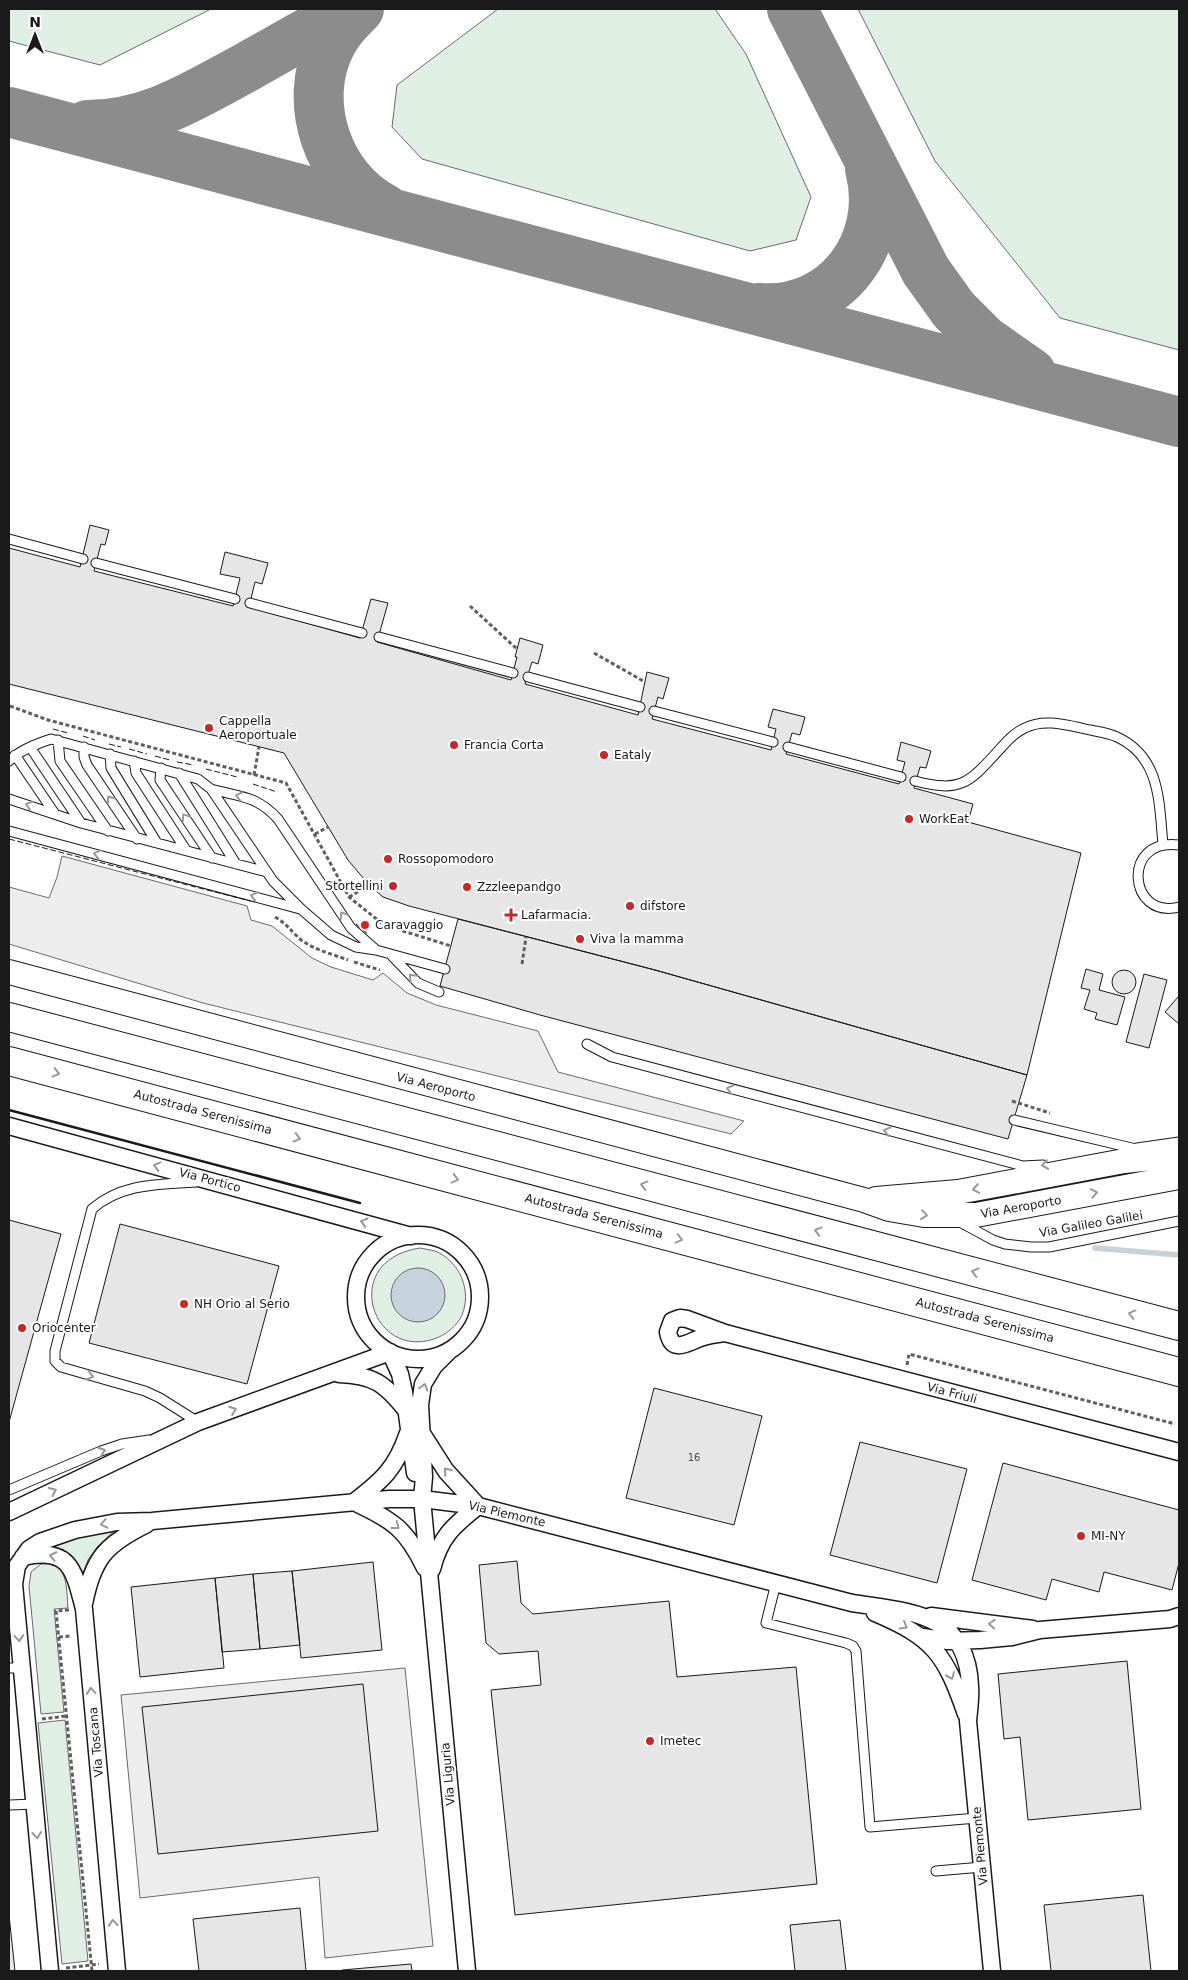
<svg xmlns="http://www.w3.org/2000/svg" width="1188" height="1980" viewBox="0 0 1188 1980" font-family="'DejaVu Sans',sans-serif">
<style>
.green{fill:#e0efe3;stroke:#6a6a6a}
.parking{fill:#ededed;stroke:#6a6a6a}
.water{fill:#c6d2dc;stroke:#6a6a6a}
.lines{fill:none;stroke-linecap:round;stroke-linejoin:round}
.stream{stroke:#c6d2dc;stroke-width:5.5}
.taxiway{stroke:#8c8c8c;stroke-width:50}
.building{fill:#e6e6e6;stroke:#1a1a1a}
.service-casing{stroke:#1a1a1a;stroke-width:11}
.minor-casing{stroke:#1a1a1a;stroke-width:19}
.secondary-casing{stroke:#1a1a1a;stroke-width:26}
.motorway-casing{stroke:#1a1a1a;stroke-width:30}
.path{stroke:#5f5f5f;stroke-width:3;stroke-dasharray:4 2.5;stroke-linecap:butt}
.service{stroke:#fff;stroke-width:9}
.minor{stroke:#fff;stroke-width:16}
.secondary{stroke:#fff;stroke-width:24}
.motorway{stroke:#fff;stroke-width:28}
.fence{stroke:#1a1a1a;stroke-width:1;stroke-dasharray:6 2.5;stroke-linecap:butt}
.wall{stroke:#1a1a1a;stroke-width:2.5}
.oneway{stroke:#989898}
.poi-dot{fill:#c62828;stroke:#fff;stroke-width:2}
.labels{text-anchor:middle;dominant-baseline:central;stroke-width:4;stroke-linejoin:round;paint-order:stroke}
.number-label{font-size:10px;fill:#4d4d4d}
.poi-label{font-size:12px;fill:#1a1a1a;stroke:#fff;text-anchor:start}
.street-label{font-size:12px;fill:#1a1a1a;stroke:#fff}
</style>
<rect width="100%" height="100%" fill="#fff"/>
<path class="green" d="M9,9H211L100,65L9,41Z
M498,9H715L746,54L811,197L796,240L750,251L422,159L392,127L397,85Z
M858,9H1179V350L1060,318L935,161Z
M420,1248C425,1249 431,1250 435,1251C460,1261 472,1291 462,1315C457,1326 446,1335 434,1339C371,1360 339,1260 420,1248Z
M115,1530L97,1547L88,1560L83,1573C73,1557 70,1550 50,1546V1543Z
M41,1564C69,1562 66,1587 68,1608L54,1609L64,1712L41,1714L29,1586L31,1572Z
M65,1720L88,1961L62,1964L38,1723Z"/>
<path class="parking" d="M62,856L247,906L251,920L272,926L312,958L331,967L373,980L383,973L407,993L436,1005L538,1031L558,1072L744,1121L731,1134L203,1003L9,944V887L49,898L57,877Z
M405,1668L433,1946L325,1958L319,1877L140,1898L121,1695Z"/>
<path class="water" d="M391 1295a27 27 0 1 1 54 0a27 27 0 1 1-54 0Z"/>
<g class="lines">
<path class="stream" d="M1095,1248L1179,1255"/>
<path class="taxiway" d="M359,9C348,20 338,30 331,44C301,102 328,180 385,209
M792,9L926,271L954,310L984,340L1031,373
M9,112L1179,422
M87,125C148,125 193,96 245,68C280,48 316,28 351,9
M759,308C837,314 889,241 870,169"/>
</g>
<path class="building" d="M90,525L109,530L105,545L101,544L94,571L233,606L240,578L220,574L225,552L268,563L262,584L255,582L249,607L360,638L371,599L388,603L377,642L511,680L517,657H515L520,638L543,645L538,664L532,662L525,684L638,715L647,672L669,678L663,699L658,697L652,719L771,750L776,729L768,727L773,709L805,717L800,735L792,733L786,754L899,784L905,762L897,760L901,742L931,751L926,768L920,767L914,788L973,804L968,822L1081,853L1027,1075L655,970L409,906L383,897L369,885L348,860L284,753L9,684V548L80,567Z
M458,919L655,970L1027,1075L1008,1139L540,1015L440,986Z
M1086,969L1103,974L1099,990L1125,997L1117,1025L1095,1019L1097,1013L1084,1009L1090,990L1081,988Z
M1112 982a12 12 0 1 1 24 0a12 12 0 1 1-24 0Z
M1144,974L1167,980L1149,1048L1126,1042Z
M1178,997H1179V1024L1165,1012Z
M9,1220L61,1234L9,1422Z
M120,1224L279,1266L247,1384L89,1343Z
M654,1388L762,1416L734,1525L626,1498Z
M860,1442L967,1469L937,1583L830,1555Z
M1003,1463L1179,1510V1563L1172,1590L1104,1572L1099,1592L1052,1579L1046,1600L972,1580Z
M517,1561L521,1603L533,1614L669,1601L677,1677L796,1667L817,1884L515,1915L491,1690L541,1685L538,1651L499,1654L486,1643L479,1565Z
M373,1562L382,1650L301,1658L292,1571Z
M292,1571L300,1645L260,1649L253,1574Z
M253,1574L260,1649L222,1652L215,1578Z
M215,1578L224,1668L140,1677L131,1587Z
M1127,1661L1141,1809L1028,1820L1020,1737L1004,1739L998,1674Z
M363,1684L378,1831L158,1854L142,1707Z
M1143,1895L1151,1971H1051L1044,1905Z
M300,1908L306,1971H199L193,1919Z
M9,1915L15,1971H9Z
M840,1920L846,1971H795L790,1925Z
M411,1964L412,1971H342V1970Z"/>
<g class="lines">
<g class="service-casing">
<path id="service" d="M9,539L83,559
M96,563L235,599
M250,603L362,633
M379,637L513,673
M528,677L640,707
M654,711L773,742
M58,740L60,761L108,831
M30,747L81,823
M84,747V757L87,765L137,839
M788,747L901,777
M110,754L111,768L157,843
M15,755L55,814
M9,761C20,750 36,744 51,739L198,779L211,789L273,881L301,909L331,935L356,947L376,950L445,969
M134,761L136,773L186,850
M161,768L160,780L212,858
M179,773L236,864
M915,781C961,793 969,783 999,750C1007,741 1014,733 1025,728C1042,719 1063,724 1081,728C1092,731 1107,732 1117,737C1161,757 1159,803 1163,845
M211,789C240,797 256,795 278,819L351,928L376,950
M9,799L81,823L267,872
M9,831L300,909
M1179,845C1121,837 1128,920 1179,907
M392,956L418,983L439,992
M587,1044L612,1057L1023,1166L1043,1165
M1014,1120L1136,1149
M1137,1148L1179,1142
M196,1182C158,1185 122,1183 92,1209L55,1351V1361L61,1367L145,1391L160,1398L198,1422
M958,1221L993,1240L1005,1244L1031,1247H1049L1179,1221
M9,1490L101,1451L122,1444L149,1440
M776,1583L766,1623L846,1643L853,1646L856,1651L870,1827L977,1818
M9,1668H21
M10,1805L34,1804
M936,1871L982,1867"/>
</g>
<g class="minor-casing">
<path id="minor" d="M9,1126L411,1236
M356 1297a62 62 0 1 1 124 0a62 62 0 1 1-124 0Z
M680,1318L687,1319L725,1333C716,1334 708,1335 700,1338C687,1343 672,1354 668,1332L672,1321Z
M725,1333L1179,1452
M449,1351L434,1366L423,1384L420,1405L424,1477L422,1499L467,1971
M390,1352L400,1374L404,1392L415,1473
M339,1374C374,1375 385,1384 406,1410
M423,1435L446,1471L478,1506
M354,1502C393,1521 406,1528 425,1568
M354,1502C383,1480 396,1468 408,1433
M9,1512L198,1422L390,1352
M23,1557C70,1546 74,1570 84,1609L117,1971
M432,1569C440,1537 453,1526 478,1506
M84,1604C93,1558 106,1544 147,1524
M875,1613C934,1638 945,1654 966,1714
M931,1616L1033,1629
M923,1637L948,1641L980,1640L1012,1637L1040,1630L1170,1619L1179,1616
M50,1971L14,1584L17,1566L29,1549L40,1542L75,1530L117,1522L152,1521L389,1499H422L478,1506L852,1603C910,1612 967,1612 970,1686C971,1698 969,1710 968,1721L992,1971"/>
</g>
<g class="secondary-casing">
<path id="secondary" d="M9,972L864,1200L889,1209L924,1215H976L1179,1177
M876,1199L958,1192L1124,1161L1179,1155"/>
</g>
<g class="motorway-casing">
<path id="motorway" d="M9,1017L1179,1326
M9,1061L1179,1372"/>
</g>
<path class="path" d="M470,606L517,649
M594,653L645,682
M10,706L48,720L286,783L349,897L384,925L451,946
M254,775L259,747
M315,834L328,827
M349,897L369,885
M275,917C286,923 292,932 301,940C315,950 332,954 348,960
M354,962L380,970
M522,964L526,937
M1012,1101L1050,1113
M907,1365L909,1354L1175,1424
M69,1610L56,1611L92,1971
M59,1637L70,1636
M42,1719L66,1716
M66,1968L99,1964"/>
<use href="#service" class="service"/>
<use href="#minor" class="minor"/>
<use href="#secondary" class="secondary"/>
<use href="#motorway" class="motorway"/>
<path class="fence" d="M53,729L68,733
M83,736L95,740
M109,744L121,747
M129,749L147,754
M155,756L170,760
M177,762L194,765
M206,769L237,777
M253,784L277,792
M9,839L250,901
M356,924L369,935"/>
<path class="wall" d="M9,1110L360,1203"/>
</g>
<defs><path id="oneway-chevron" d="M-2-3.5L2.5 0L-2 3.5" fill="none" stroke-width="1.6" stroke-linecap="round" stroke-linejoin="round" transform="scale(1.25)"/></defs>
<g class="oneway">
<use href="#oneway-chevron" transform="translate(239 796) rotate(-168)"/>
<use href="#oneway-chevron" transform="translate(110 799) rotate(-125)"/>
<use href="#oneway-chevron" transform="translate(29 805) rotate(-161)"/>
<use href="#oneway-chevron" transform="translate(185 817) rotate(-124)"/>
<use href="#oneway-chevron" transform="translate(97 854) rotate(-165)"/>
<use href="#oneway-chevron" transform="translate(254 896) rotate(-165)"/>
<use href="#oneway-chevron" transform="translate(343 915) rotate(-123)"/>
<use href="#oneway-chevron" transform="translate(412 977) rotate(-135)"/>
<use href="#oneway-chevron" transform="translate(56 1073) rotate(15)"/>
<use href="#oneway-chevron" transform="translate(730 1089) rotate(-165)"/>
<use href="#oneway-chevron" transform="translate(887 1131) rotate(-165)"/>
<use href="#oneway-chevron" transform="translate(297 1138) rotate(15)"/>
<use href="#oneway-chevron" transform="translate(1045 1165) rotate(172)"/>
<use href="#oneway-chevron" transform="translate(157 1166) rotate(-165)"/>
<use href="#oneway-chevron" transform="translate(455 1179) rotate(15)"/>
<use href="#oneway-chevron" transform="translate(644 1185) rotate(-165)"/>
<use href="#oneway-chevron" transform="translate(976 1189) rotate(170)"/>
<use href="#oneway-chevron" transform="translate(1094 1193) rotate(-11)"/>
<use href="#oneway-chevron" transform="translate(924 1215) rotate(7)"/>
<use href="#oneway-chevron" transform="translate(364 1222) rotate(-164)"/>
<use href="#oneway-chevron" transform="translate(818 1231) rotate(-165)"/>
<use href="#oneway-chevron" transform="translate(679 1239) rotate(15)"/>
<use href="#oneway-chevron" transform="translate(975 1272) rotate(-165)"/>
<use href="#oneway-chevron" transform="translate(1132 1314) rotate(-165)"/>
<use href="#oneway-chevron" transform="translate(90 1376) rotate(16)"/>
<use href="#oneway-chevron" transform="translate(424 1387) rotate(-74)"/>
<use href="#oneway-chevron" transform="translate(233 1410) rotate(-20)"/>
<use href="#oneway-chevron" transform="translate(102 1451) rotate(-20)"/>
<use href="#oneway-chevron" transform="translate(447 1471) rotate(-129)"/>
<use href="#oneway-chevron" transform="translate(53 1491) rotate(-25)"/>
<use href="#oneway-chevron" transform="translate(104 1524) rotate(168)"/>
<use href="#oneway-chevron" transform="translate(396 1526) rotate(38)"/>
<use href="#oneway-chevron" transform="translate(53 1556) rotate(-168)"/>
<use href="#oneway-chevron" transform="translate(992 1624) rotate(-175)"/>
<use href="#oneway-chevron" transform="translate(904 1626) rotate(30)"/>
<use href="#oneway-chevron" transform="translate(19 1638) rotate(85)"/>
<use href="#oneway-chevron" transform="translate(951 1676) rotate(66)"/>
<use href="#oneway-chevron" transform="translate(91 1691) rotate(-95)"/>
<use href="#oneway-chevron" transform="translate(37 1835) rotate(84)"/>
<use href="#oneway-chevron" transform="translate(113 1923) rotate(-95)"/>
</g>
<g class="poi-dot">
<circle cx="209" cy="728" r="5"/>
<circle cx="454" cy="745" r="5"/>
<circle cx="604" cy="755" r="5"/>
<circle cx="909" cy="819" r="5"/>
<circle cx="388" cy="859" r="5"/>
<circle cx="393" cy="886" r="5"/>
<circle cx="467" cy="887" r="5"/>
<circle cx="630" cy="906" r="5"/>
<path d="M508.5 907.5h5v5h5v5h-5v5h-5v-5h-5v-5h5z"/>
<circle cx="365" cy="925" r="5"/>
<circle cx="580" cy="939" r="5"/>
<circle cx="184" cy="1304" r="5"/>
<circle cx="22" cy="1328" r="5"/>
<circle cx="1081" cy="1536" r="5"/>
<circle cx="650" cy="1741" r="5"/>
</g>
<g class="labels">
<g class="number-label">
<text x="694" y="1457">16</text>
</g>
<g class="poi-label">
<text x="219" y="721">Cappella<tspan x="219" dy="14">Aeroportuale</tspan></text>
<text x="464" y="745">Francia Corta</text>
<text x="614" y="755">Eataly</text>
<text x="919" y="819">WorkEat</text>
<text x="398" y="859">Rossopomodoro</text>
<text x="383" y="886" text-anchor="end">Stortellini</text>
<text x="477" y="887">Zzzleepandgo</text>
<text x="640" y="906">difstore</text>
<text x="521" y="915">Lafarmacia.</text>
<text x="375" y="925">Caravaggio</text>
<text x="590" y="939">Viva la mamma</text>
<text x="194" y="1304">NH Orio al Serio</text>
<text x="32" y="1328">Oriocenter</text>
<text x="1091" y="1536">MI-NY</text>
<text x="660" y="1741">Imetec</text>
</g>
<g class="street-label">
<text transform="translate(436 1087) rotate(15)">Via Aeroporto</text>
<text transform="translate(203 1112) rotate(15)">Autostrada Serenissima</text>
<text transform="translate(210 1180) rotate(15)">Via Portico</text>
<text transform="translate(1021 1207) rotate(-10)">Via Aeroporto</text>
<text transform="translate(594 1216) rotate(15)">Autostrada Serenissima</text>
<text transform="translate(1091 1224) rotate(-10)">Via Galileo Galilei</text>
<text transform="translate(985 1320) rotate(15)">Autostrada Serenissima</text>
<text transform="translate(952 1393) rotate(15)">Via Friuli</text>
<text transform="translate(507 1514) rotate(13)">Via Piemonte</text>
<text transform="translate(96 1742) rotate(-95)">Via Toscana</text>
<text transform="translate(448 1774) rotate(-95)">Via Liguria</text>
<text transform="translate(980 1846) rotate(-95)">Via Piemonte</text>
</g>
</g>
<rect width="1188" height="1980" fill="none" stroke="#1a1a1a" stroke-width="20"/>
<g transform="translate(35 35)" stroke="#ffffff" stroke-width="4" paint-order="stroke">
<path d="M0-4L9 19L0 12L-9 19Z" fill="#1a1a1a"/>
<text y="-8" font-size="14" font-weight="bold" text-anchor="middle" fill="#1a1a1a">N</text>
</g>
</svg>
